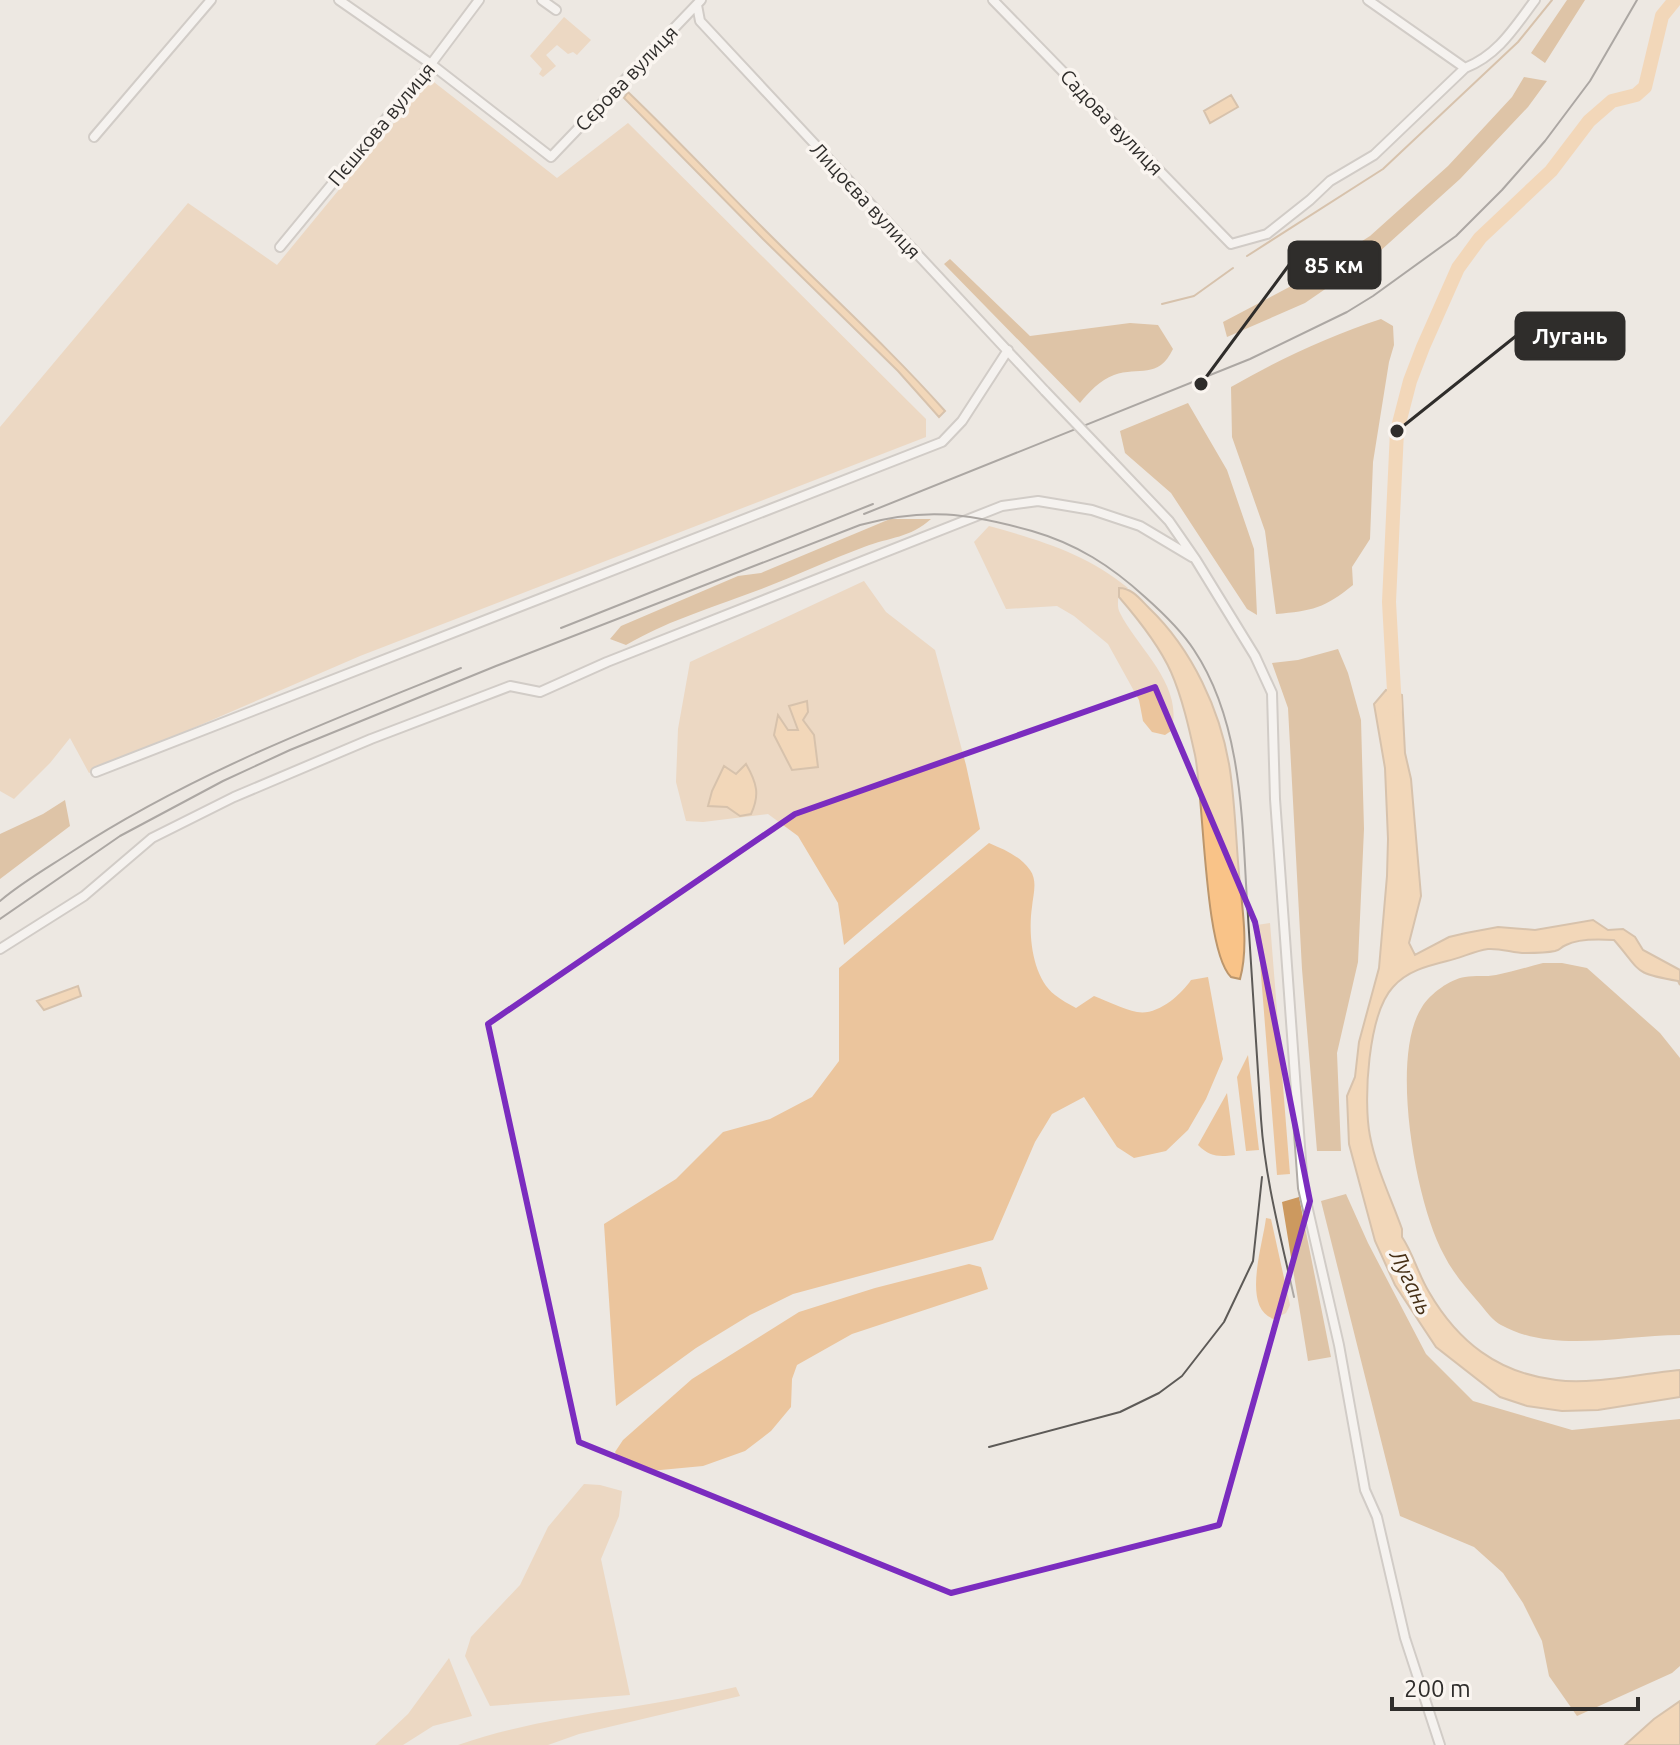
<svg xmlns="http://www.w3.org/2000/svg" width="1680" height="1745" viewBox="0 0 1680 1745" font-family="Ubuntu,sans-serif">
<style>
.green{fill:#ebc59d}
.forest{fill:#cc995f}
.water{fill:#f9c388;stroke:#bc966c;stroke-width:2}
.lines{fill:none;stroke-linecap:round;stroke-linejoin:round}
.stream{stroke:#bc966c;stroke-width:2}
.river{stroke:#f9c388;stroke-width:14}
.minor-casing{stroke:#b0aba6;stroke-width:12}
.minor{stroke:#fff;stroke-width:8}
.rail{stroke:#5d5a57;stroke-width:2}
.minor-bridge-casing{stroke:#b0aba6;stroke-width:12;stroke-linecap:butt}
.minor-bridge{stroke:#fff;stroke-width:8}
.marked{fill:none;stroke:#7b2cbf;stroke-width:6;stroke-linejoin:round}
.labels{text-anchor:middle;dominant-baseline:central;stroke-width:7;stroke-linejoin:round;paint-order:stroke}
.street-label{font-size:20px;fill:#2f2d2b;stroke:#faf5f0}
.water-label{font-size:22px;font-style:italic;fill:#452f15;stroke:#faf5f0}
.leader{fill:none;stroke:#2f2d2b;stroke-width:3}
.callout-dot{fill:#2f2d2b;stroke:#faf5f0;stroke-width:3}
.callout{fill:#2f2d2b;stroke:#2f2d2b;stroke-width:3}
.callout-label{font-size:22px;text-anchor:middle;font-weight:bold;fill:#fff}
</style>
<rect width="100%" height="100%" fill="#ede8e2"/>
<path class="green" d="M564,17L591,40L577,55L573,52L568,54L557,45L546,55L556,66L543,77L539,74L542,69L530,56Z
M430,79L557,178L628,123L926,419V437L360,656L89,773L70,738L50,763L14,799L0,791V427L188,203L277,265Z
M989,526C1040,540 1087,554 1128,588H1119C1119,596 1116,606 1120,613C1138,649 1185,686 1171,731L1165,735L1152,732L1143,721L1139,700L1108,644L1074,616L1057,606L1006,609L974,542Z
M864,581L886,612L935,650L966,765L980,829L844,945L838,903L798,836L768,814L703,822L686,821L676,782L678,729L690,662Z
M989,843C1005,850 1020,856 1030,870C1038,881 1033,895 1032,907C1028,934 1032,977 1055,995C1061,1000 1069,1004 1076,1008L1094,996C1107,1001 1123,1009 1137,1012C1157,1016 1181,995 1191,980L1208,977L1223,1059L1206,1099L1188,1130L1166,1151L1134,1158L1117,1147L1084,1097L1052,1114L1035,1142L993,1240L793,1294L750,1315L696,1348L616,1406L604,1224L676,1179L723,1132L770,1119L812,1097L839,1061V968Z
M1270,923L1290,1174L1277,1175L1257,925Z
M1248,1055L1259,1150L1246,1151L1237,1077Z
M1227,1093L1235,1155C1219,1157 1210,1157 1198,1145Z
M1266,1218L1271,1219L1290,1305L1286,1313L1274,1319C1241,1309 1263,1244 1266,1218Z
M969,1264L981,1267L988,1289L852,1334L797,1365L792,1379L791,1407L771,1431L745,1451L703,1466L650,1471L633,1468L620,1461L615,1452L623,1440L692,1379L799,1312L875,1288Z
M584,1484L600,1485L622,1491L619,1516L601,1559L630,1695L490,1706L465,1656L471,1637L520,1585L548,1527Z
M449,1658L472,1716L433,1726L403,1745H375L408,1714Z
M736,1687L740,1696L579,1734L548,1745H458C548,1714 644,1709 736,1687Z"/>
<path class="forest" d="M1567,0H1585L1545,63L1531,53Z
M1524,77L1547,81L1528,107L1460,179L1379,252L1305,303L1227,337L1223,322L1295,284L1370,236L1448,166L1512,97Z
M950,259L1030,336L1130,323L1158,325L1173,349C1158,380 1139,366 1114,375C1100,380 1089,392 1080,403L944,264Z
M1381,319L1393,326L1394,345L1389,362L1373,462L1370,539L1352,567L1353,585C1325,608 1312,611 1276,614L1265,531L1232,437L1231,387C1278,360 1329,336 1381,319Z
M1188,403L1227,470L1254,549L1257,615L1247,609L1171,493L1125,453L1120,431Z
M890,519H931C910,538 890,537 864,547C824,562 785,581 745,595C700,612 668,621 626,645L610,639L621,626L738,576L761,573Z
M1338,649L1348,673L1361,720L1364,829L1358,962L1337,1053L1341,1151H1317L1302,969L1288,708L1272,663L1298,660Z
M65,800L70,826L0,879V834L43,814Z
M1543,963H1562L1587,968L1660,1033L1680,1058V1335C1622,1335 1553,1354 1501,1325C1493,1321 1486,1311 1480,1304C1467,1289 1453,1273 1444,1255C1416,1205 1389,1057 1422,1007C1430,994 1450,979 1465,977C1475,975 1486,977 1496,975C1512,972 1527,967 1543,963Z
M1346,1194L1368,1243L1426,1354L1473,1401L1572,1430L1680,1419V1666L1672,1673L1577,1716L1549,1676L1542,1641L1523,1603L1503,1573L1474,1547L1400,1516L1321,1201Z
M1299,1197L1331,1357L1308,1361L1282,1202Z"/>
<path class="water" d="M628,92C676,138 722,187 769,234C828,293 890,349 945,411L939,417L898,371L763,239L624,98Z
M1231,95L1238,107L1210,123L1204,111Z
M1119,588C1132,588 1140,599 1149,608C1192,649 1221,711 1230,770C1235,804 1236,840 1239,874C1242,907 1249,946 1240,979L1231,977C1204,951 1204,799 1195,755C1189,728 1182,697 1171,672C1159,645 1138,619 1119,597Z
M1386,690L1402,695L1405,753L1411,779L1421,896L1409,943L1415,955L1449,937L1466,933L1498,927L1535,930L1593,920L1608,930L1623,929L1635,937L1643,950L1680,970V985L1678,981C1632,973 1642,972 1614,940C1600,939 1579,938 1566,945C1559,948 1562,949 1555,951C1546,953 1534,953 1525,953C1513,953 1501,948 1488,949C1474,951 1461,958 1447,961C1427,966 1407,971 1393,987C1368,1014 1363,1101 1370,1136C1376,1168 1391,1198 1402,1229V1237C1413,1253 1418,1274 1429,1292C1458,1342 1498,1373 1556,1380C1594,1385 1642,1373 1680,1370V1397L1598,1410L1562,1411L1527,1406L1500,1397L1436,1347L1395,1285L1375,1241L1349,1144L1347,1096L1355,1077L1359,1042L1379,968L1387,876L1388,839L1385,768L1374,704Z
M807,701L808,712L803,720L814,735L818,767L792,770L774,735L778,715L788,730H798L789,706Z
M746,764C757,783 760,795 751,814L740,816L727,807L708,806L712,791L724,766L736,774Z
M78,986L81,996L44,1010L37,1001Z
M1680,1701V1745H1625L1654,1719Z"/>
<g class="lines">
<path class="stream" d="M1247,256L1383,169L1518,42L1552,0
M1162,304L1194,296L1233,268"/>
<path class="river" d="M1395,709L1389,602L1397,431L1410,381L1423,347L1458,268L1480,238L1551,171L1589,121L1612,101L1636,95L1645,87L1662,16L1675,0"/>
<g class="minor-casing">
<path id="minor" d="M339,0L431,64L551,157L701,0
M542,0L556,10
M993,0L1231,244L1267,234L1310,200L1330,181L1374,155L1465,68C1498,55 1514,28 1535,0
M1368,0L1465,68
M697,5L700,21L1045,391
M94,137L211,0
M280,247L431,64L479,0
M1110,459L1169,521L1196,560L1255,656L1272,693L1275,799L1303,1188L1339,1345L1365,1490L1377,1517L1405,1638L1440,1745
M96,772L942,442L962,421L1008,350
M0,949L84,896L152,838L234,797L371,739L510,686L540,692L607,662L1002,506L1038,501L1092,510L1140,526L1192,557"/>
</g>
<use href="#minor" class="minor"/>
<path class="rail" d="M864,514L1250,359L1347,312L1373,296L1456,236L1502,190L1545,141L1590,81L1637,0
M561,628L873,504
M0,901C21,883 47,868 70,853C192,773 327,722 461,668
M0,919L120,836L223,781L290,750L496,666L860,525C925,507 968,513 1032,531C1077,544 1111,566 1145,597C1163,613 1181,630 1194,650C1242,722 1242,819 1247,901C1252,974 1256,1046 1261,1119C1265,1179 1281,1238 1294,1297
M989,1447L1120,1412L1159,1393L1182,1376L1224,1322L1253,1261L1262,1177"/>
<g class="minor-bridge-casing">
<path id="minor-bridge" d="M1045,391L1110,459"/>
</g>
<use href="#minor-bridge" class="minor-bridge"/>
</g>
<path d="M0 0H1680V1745H0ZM1155,687L1255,922L1310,1201L1219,1525L951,1593L579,1442L488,1024L795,814Z" fill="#ede8e2" fill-opacity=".55" fill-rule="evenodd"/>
<path class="marked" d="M1155,687L1255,922L1310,1201L1219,1525L951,1593L579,1442L488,1024L795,814Z"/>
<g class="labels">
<g class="street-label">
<text transform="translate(626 78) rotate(-46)">Сєрова вулиця</text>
<text transform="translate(1112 122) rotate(46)">Садова вулиця</text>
<text transform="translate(381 124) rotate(-50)">Пєшкова вулиця</text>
<text transform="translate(866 200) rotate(47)">Лицоєва вулиця</text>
</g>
<g class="water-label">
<text transform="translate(1412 1282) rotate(64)">Лугань</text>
</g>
</g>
<path class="leader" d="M1201 384L1289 265M1397 431L1516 336"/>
<g class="callout-dot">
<circle cx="1201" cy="384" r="8"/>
<circle cx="1397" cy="431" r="8"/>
</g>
<g class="callout">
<rect x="1289" y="242" width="91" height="46" rx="8"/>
<rect x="1516" y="313" width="108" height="46" rx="8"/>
</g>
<g class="callout-label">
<text x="1334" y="273">85 км</text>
<text x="1570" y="344">Лугань</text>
</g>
<path d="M1392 1697v12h246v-12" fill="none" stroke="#2f2d2b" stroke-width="4"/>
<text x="1404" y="1697" font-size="24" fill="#2f2d2b" stroke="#faf5f0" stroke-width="6" paint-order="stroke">200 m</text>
</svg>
